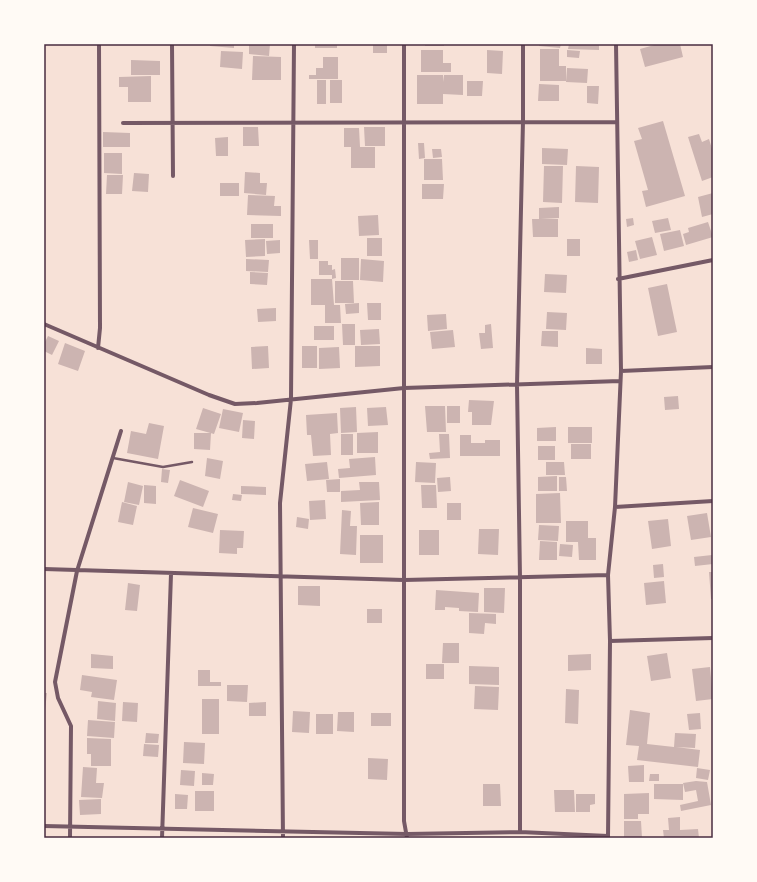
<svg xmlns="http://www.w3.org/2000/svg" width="757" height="882" viewBox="0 0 757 882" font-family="'Fira Sans',sans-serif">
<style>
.building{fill:#ccb4b1}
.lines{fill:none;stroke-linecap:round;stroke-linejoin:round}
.service{stroke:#755966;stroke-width:2.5}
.minor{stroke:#755966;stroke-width:4}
.neatline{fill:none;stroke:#4a2c40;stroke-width:1.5}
</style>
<rect width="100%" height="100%" fill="#f7e1d7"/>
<path class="building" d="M210,44H234V48L210,46Z
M249,44H270L269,56L249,54Z
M315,44H337V48H315Z
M373,44H387V53H373Z
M425,44H444V46H425Z
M540,44H561L560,48L539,46Z
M569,44H599V50L568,49Z
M658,44H680L683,57L645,67L640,49Z
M540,49H559V66H566V81H540Z
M421,50H443V63H451V72H421Z
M487,50L503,51L502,74L487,73Z
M567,50L580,51L579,58L567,57Z
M221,51L243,52L242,69L220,67Z
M253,56L281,57V80H252Z
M323,57H338V79H309V75H316V68H323Z
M131,60L160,61V75H131Z
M567,68L588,69L587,83L566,82Z
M417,75H443V82L444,75H463V95L443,94V104H417Z
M151,76V102H128V87H119V77Z
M317,80H326V104H317Z
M330,80H342V103H330Z
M467,81H483L482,96H467Z
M539,84L559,85V101H538Z
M587,86H599L598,104L587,103Z
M663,121L685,196L646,207L642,191L648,190L634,141L642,139L638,128Z
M243,127H258L259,146H243Z
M364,127H385V146H365Z
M344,128H359L360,147H375V168H351V147H344Z
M103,132L130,133V147H103Z
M699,134L702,142L709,139L713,152V177L702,181L688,137Z
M228,137V156H216L215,138Z
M418,143H424L425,158L419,159Z
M542,148L568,149L567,165L542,164Z
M432,149H441L442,157L433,158Z
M104,153H122V174L104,173Z
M424,159H442L443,180H424Z
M544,166H563L562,203L543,202Z
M576,166L599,167L598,203L575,202Z
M245,172L260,173V183H267L266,195L244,193Z
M134,173L149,174L148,192L132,191Z
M107,175H123L122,194H106Z
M220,183H239V196H220Z
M422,184H444L443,199H422Z
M713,193V214L702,217L698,197Z
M248,195L275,196L274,206H281V216L247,215Z
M559,207V218L541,219H558V237H533L532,219H539V208Z
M378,215L379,235L359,236L358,216Z
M633,218L634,225L627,227L626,219Z
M668,218L671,230L655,233L652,221Z
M708,222L713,237L686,245L683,234L689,232L688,228Z
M251,224H273V238H251Z
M680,230L684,246L664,251L660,234Z
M652,237L657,255L640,259L635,241Z
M367,238H382V256H367Z
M265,239V256L246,257L245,240Z
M567,239H580V256H567Z
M280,240V253L267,254L266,241Z
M309,240H318V259H310Z
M636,250L638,260L629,262L627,252Z
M341,258H359V280H341Z
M246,259L269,260L268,272L246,271Z
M361,259L384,261L383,282L360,280Z
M319,261H328V265H332V270L335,269L336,278L332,279V275H319Z
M250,272L268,273L267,285L250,284Z
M545,274L567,275L566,293L544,292Z
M311,279H332L334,305H340L341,323H325V305H311Z
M335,281H353L354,303H335Z
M667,284L677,332L658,336L648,288Z
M359,303V313L346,314L345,304Z
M367,303H381V320H368Z
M276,308V321L258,322L257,309Z
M547,312L567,313L566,330L546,329Z
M446,314L447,329L428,331L427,315Z
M342,324H355V345H343Z
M491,324L493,348L481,349L479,333H485V325Z
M314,326H334V340H314Z
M379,329L380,344L361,345L360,330Z
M453,330L455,347L432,349L430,332Z
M542,331H558V347L541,346Z
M48,336L59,341L52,355L44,351V344Z
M65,343L85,351L78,371L58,364Z
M268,346L269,368L252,369L251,347Z
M302,346H317V368H302Z
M355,346H380V366L355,367Z
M339,347L340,368L319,369V348Z
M586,348L602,349V364H586Z
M678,396L679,409L665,410L664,397Z
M469,400L494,401L491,425H472V412H468Z
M425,406H445L446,432H427Z
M447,406H460V423H447Z
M356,407L357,432L341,433L340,408Z
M386,407L388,425L368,426L367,408Z
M203,408L221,414L214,434L196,429Z
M223,409L243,413L239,432L219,428Z
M337,413L338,433L330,434L331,455L313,456L311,435H307L306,415Z
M243,420L255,421L254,439L242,438Z
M149,423L164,426L158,459L127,453L131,431L146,434Z
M556,427V441H537V428Z
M568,427H592V443H568Z
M378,432V453H357V433Z
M194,433H211L210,450L194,449Z
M341,434H353V455H341Z
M439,434H449L450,458L430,459L429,453L440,452Z
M460,435H471V443H485V440H500V456H460Z
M571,444H591V459H571Z
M538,446H555V460H538Z
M375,457L376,475L339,478L338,469L350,468L349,459Z
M207,458L223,461L220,479L205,476Z
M327,462L329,479L307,481L305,464Z
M416,462L436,463L435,483L415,482Z
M546,462H564L565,475H546Z
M162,469L170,470L168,483L161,482Z
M557,476V491H538V477Z
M450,477L451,491L438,492L437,478Z
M559,477H566L567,491H559Z
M340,479V492H327L326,480Z
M180,480L209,491L203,507L174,496Z
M128,482L143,486L139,505L124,502Z
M359,482H379L380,500L341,502V491L360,490Z
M144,485L156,486V504L144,503Z
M421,485H436L437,508H422Z
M241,486L266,487V495L241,494Z
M560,493L561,523H536V494Z
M233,494L242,495L241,501L232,500Z
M325,500L326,519L310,520L309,501Z
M122,502L137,506L133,525L118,522Z
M379,502V525H361L360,503Z
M447,503H461V520H447Z
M193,508L218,514L213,533L188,527Z
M342,510L351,511L350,526H357L356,555L340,554Z
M707,513L711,537L691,540L687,516Z
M297,517L309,519L308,529L296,527Z
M668,519L671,546L652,549L648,521Z
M566,521H588V538H596V560H579L578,542H566Z
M539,525L559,526L558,541L538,540Z
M479,529H499L498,555L478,554Z
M220,530L244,531L243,548H237V554L219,553Z
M419,530H439V555H419Z
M360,535H383V563H360Z
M540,541L557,542V560H539Z
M560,544L573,545L572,557L559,556Z
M712,555L713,564L695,566L694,557Z
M663,564L664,577L654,578L653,565Z
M709,572H713V599H711Z
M664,581L666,603L646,605L644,583Z
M128,583L140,585L137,611L125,610Z
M298,586H320V606L298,605Z
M484,588H505L504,613L484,612Z
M436,590L479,593L478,612L459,611V608L445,607V610H435Z
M367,609H382V623H367Z
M469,613L496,614V624L485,623L484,634L469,633Z
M443,643H459V663H442Z
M667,653L671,678L651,681L647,656Z
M91,654L113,656V669L91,668Z
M591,654V670L568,671V655Z
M426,664H444V679H426Z
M469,666L499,667V685L469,684Z
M710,667L713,699L696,701L692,669Z
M198,670H210V682H221V686H198Z
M82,675L117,680L114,700L91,697L92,692L80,690Z
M227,685H248L247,702L227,701Z
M475,686L499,687L498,710L474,709Z
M566,689L579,690L578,724L565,723Z
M44,693H47L45,710H44Z
M202,699H219V734H202Z
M98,701L116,703L115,721L97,719Z
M123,702L138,703L137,722L122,721Z
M266,702V716H249V703Z
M630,710L650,713L647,744L674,747L675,733L696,734L695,748L676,747L700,750L698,767L637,760L639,746L626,745Z
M293,711L310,712L309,733L292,732Z
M338,712H354V732L337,731Z
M371,713H391V726H371Z
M700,713L701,729L689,730L687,714Z
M316,714H333V734H316Z
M88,720L115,722L114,738L87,736Z
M146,733L159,734L158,743H145Z
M87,738L111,739V766H91V754H87Z
M184,742L205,743L204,764L183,763Z
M144,744L159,745L158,757L143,756Z
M368,758L388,759L387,780L368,779Z
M644,765V782H629L628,766Z
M83,767L97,768L96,783H104L102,798L81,797Z
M697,768L710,770L708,780L696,778Z
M181,770L195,771L194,786L180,785Z
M202,773L214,774L213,785H202Z
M650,774H659V781H649Z
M696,781L707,782L711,805L681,811L680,805L698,801L696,790L685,792L683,783Z
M483,784H500L501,806H483Z
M654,784H683V800L654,799Z
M554,790H574L575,812H555Z
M195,791H214V811H195Z
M649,793V814H638V819H624V794Z
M175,794L188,795L187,809H175Z
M576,794H595V804L590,805V812H576Z
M101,799V814L80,815L79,800Z
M680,817V830L698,829L699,838H664L663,830H669L668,818Z
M624,821H641L642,838H624Z"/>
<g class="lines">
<path class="service" d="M113,458L163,467L192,462"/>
<path class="minor" d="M172,44L173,176
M404,44V821L407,838
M123,123L617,122
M618,279L713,260
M44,324L209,395L235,404L257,403L404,388L620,381
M98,348L100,328L99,44
M621,371L713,367
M615,507L713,501
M44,569L404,580L608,575
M610,641L713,638
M44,826L407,834L520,832L608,836
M520,832V578L517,385L523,121V44
M70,838L71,726L58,698L55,682L77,571L121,431
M162,838L171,574
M283,838L280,503L291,399L294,44
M608,838L610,641L608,575L615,507L621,371L616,44"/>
</g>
<rect width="757" height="882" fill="none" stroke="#fffaf5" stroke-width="90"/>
<rect x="45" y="45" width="667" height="792" class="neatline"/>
</svg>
